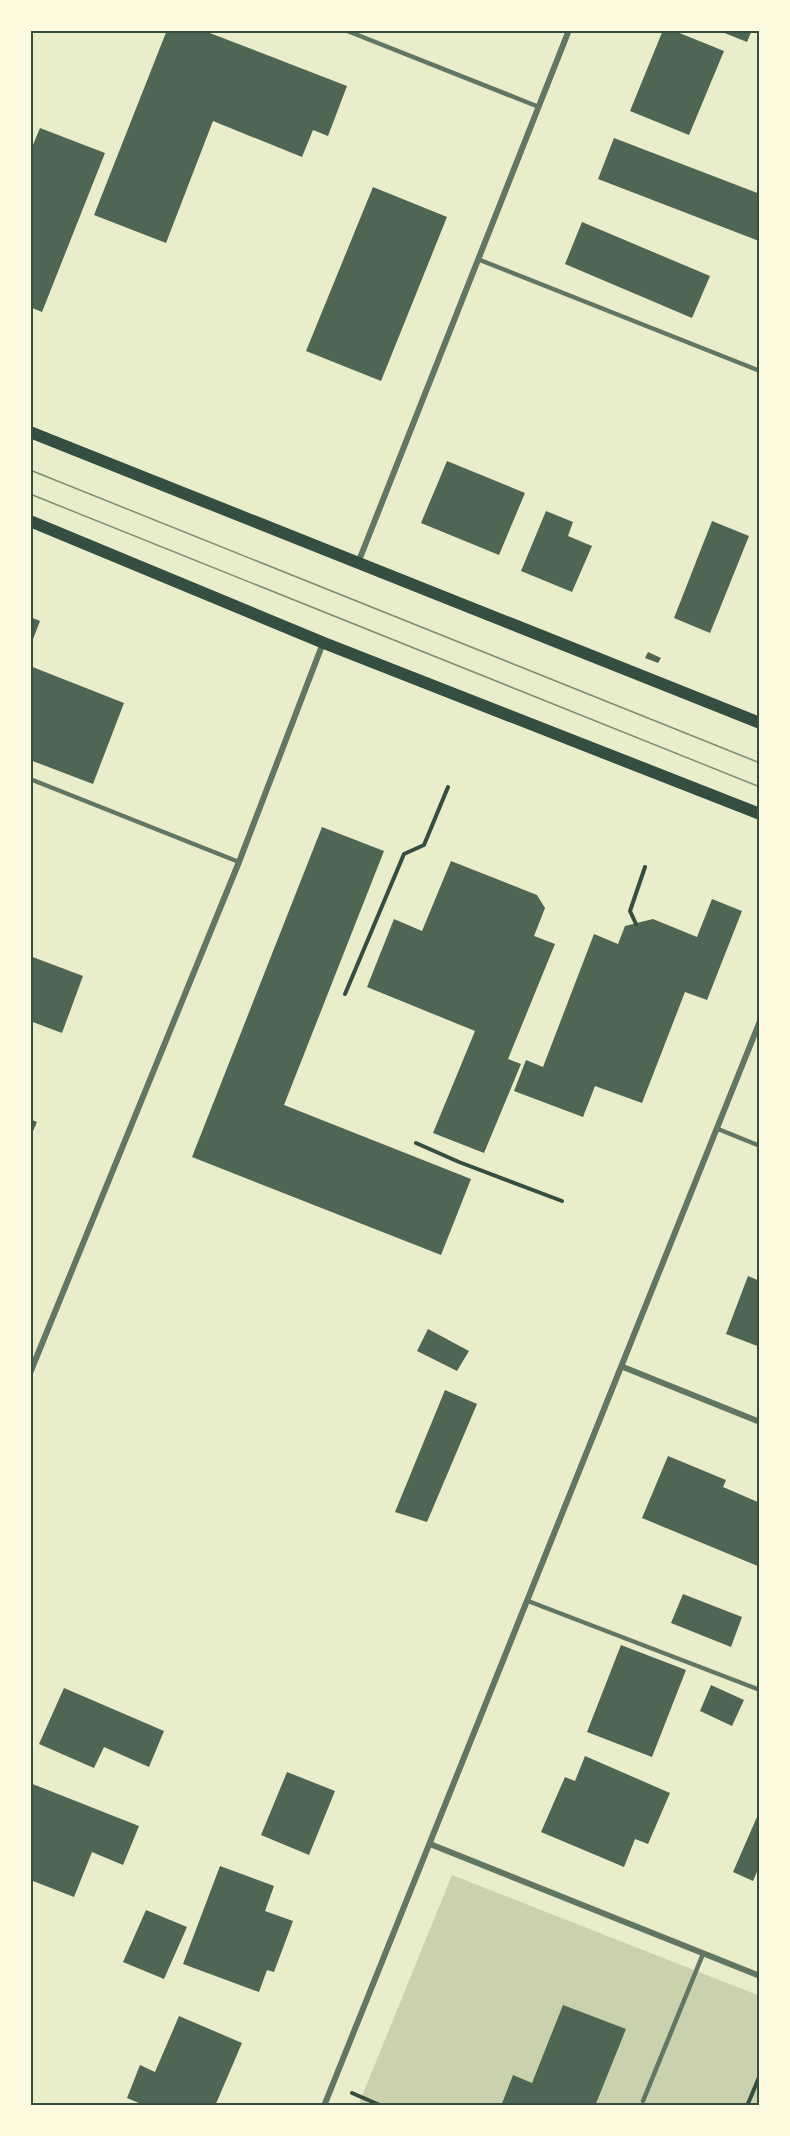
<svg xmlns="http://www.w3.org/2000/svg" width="790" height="2136" viewBox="0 0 790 2136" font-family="Manrope,sans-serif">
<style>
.green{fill:#cad2ad}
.building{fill:#4f6655}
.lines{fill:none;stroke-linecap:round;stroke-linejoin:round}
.path{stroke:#344e41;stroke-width:4}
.service{stroke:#617663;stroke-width:4.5}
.minor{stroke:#617663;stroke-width:6}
.secondary{stroke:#344e41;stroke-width:12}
.tram{stroke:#7c8e77;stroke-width:1.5}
.neatline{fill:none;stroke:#344e41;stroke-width:2}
</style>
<rect width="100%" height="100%" fill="#e9edc9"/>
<path class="green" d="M452,1875L760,1996V2106H358Z"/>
<path class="building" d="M167,30H202L347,86L328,136L313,130L302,157L213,121L166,243L94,215Z
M663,30H672L724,51L689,135L630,111Z
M717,30H752L747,42Z
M40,128L105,153L42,312L30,307V152Z
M614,138L760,194L759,241L598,179Z
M373,187L447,217L381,381L306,351Z
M582,222L710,276L692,318L565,264Z
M447,461L525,493L499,555L421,523Z
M546,511L573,522L568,536L592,546L572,592L521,571Z
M712,521L749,536L710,633L674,618Z
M30,617L40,621L30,647Z
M648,652L661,658L658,663L645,658Z
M30,666L124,703L93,784L30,760Z
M322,827L384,851L284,1105L471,1179L441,1255L192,1157Z
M451,861L537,895L545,908L534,936L555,944L508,1059L521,1064L484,1153L433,1133L475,1031L367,987L394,919L422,931Z
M712,899L742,911L707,1000L685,992L642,1103L595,1086L583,1117L514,1091L526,1060L543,1067L594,934L618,944L625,926L653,919L697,937Z
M30,956L83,976L62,1033L30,1021Z
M30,1119L37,1122L30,1138Z
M748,1276L760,1281V1347L726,1334Z
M428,1329L469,1351L457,1371L417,1351Z
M445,1390L477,1404L427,1522L395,1512Z
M668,1456L726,1480L723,1487L760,1503V1567L642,1518Z
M683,1594L742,1617L731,1647L671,1623Z
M621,1645L686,1670L652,1757L587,1732Z
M711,1685L744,1700L732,1726L700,1711Z
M64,1688L164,1731L149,1767L104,1747L94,1768L39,1744Z
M585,1756L670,1793L648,1844L635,1839L624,1867L541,1832L565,1777L575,1781Z
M287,1772L335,1791L309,1855L261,1835Z
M30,1783L139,1826L123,1865L92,1852L74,1897L33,1881L30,1887Z
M760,1810V1865L753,1881L733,1872Z
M220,1866L274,1886L265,1911L293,1921L274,1972L267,1970L259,1992L183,1964Z
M146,1910L187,1927L164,1979L123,1962Z
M563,2005L626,2029L595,2106H501L513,2075L532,2083Z
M179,2016L242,2043L215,2106H146L127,2098L140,2065L155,2072Z"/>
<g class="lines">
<path class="path" d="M636,924L630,911L645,867
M345,994L404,854L424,845L448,787
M416,1143L459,1162L562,1201
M352,2093L382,2106
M747,2106L760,2075"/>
<path class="service" d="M345,30L539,107
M480,260L760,371
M30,779L239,862
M718,1129L760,1146
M528,1601L760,1690
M643,2101L703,1954"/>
<path class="minor" d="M358,563L569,30
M623,1367L760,1422
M30,1373L239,862L323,643
M430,1844L760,1976
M324,2106L760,1021"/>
<path class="secondary" d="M30,432L760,723
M30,521L324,643L760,814"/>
<path class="tram" d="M30,470L760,763
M30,494L760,787"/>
</g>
<rect width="790" height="2136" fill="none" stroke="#fefae0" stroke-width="63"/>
<rect x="32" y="32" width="726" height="2072" class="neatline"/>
</svg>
